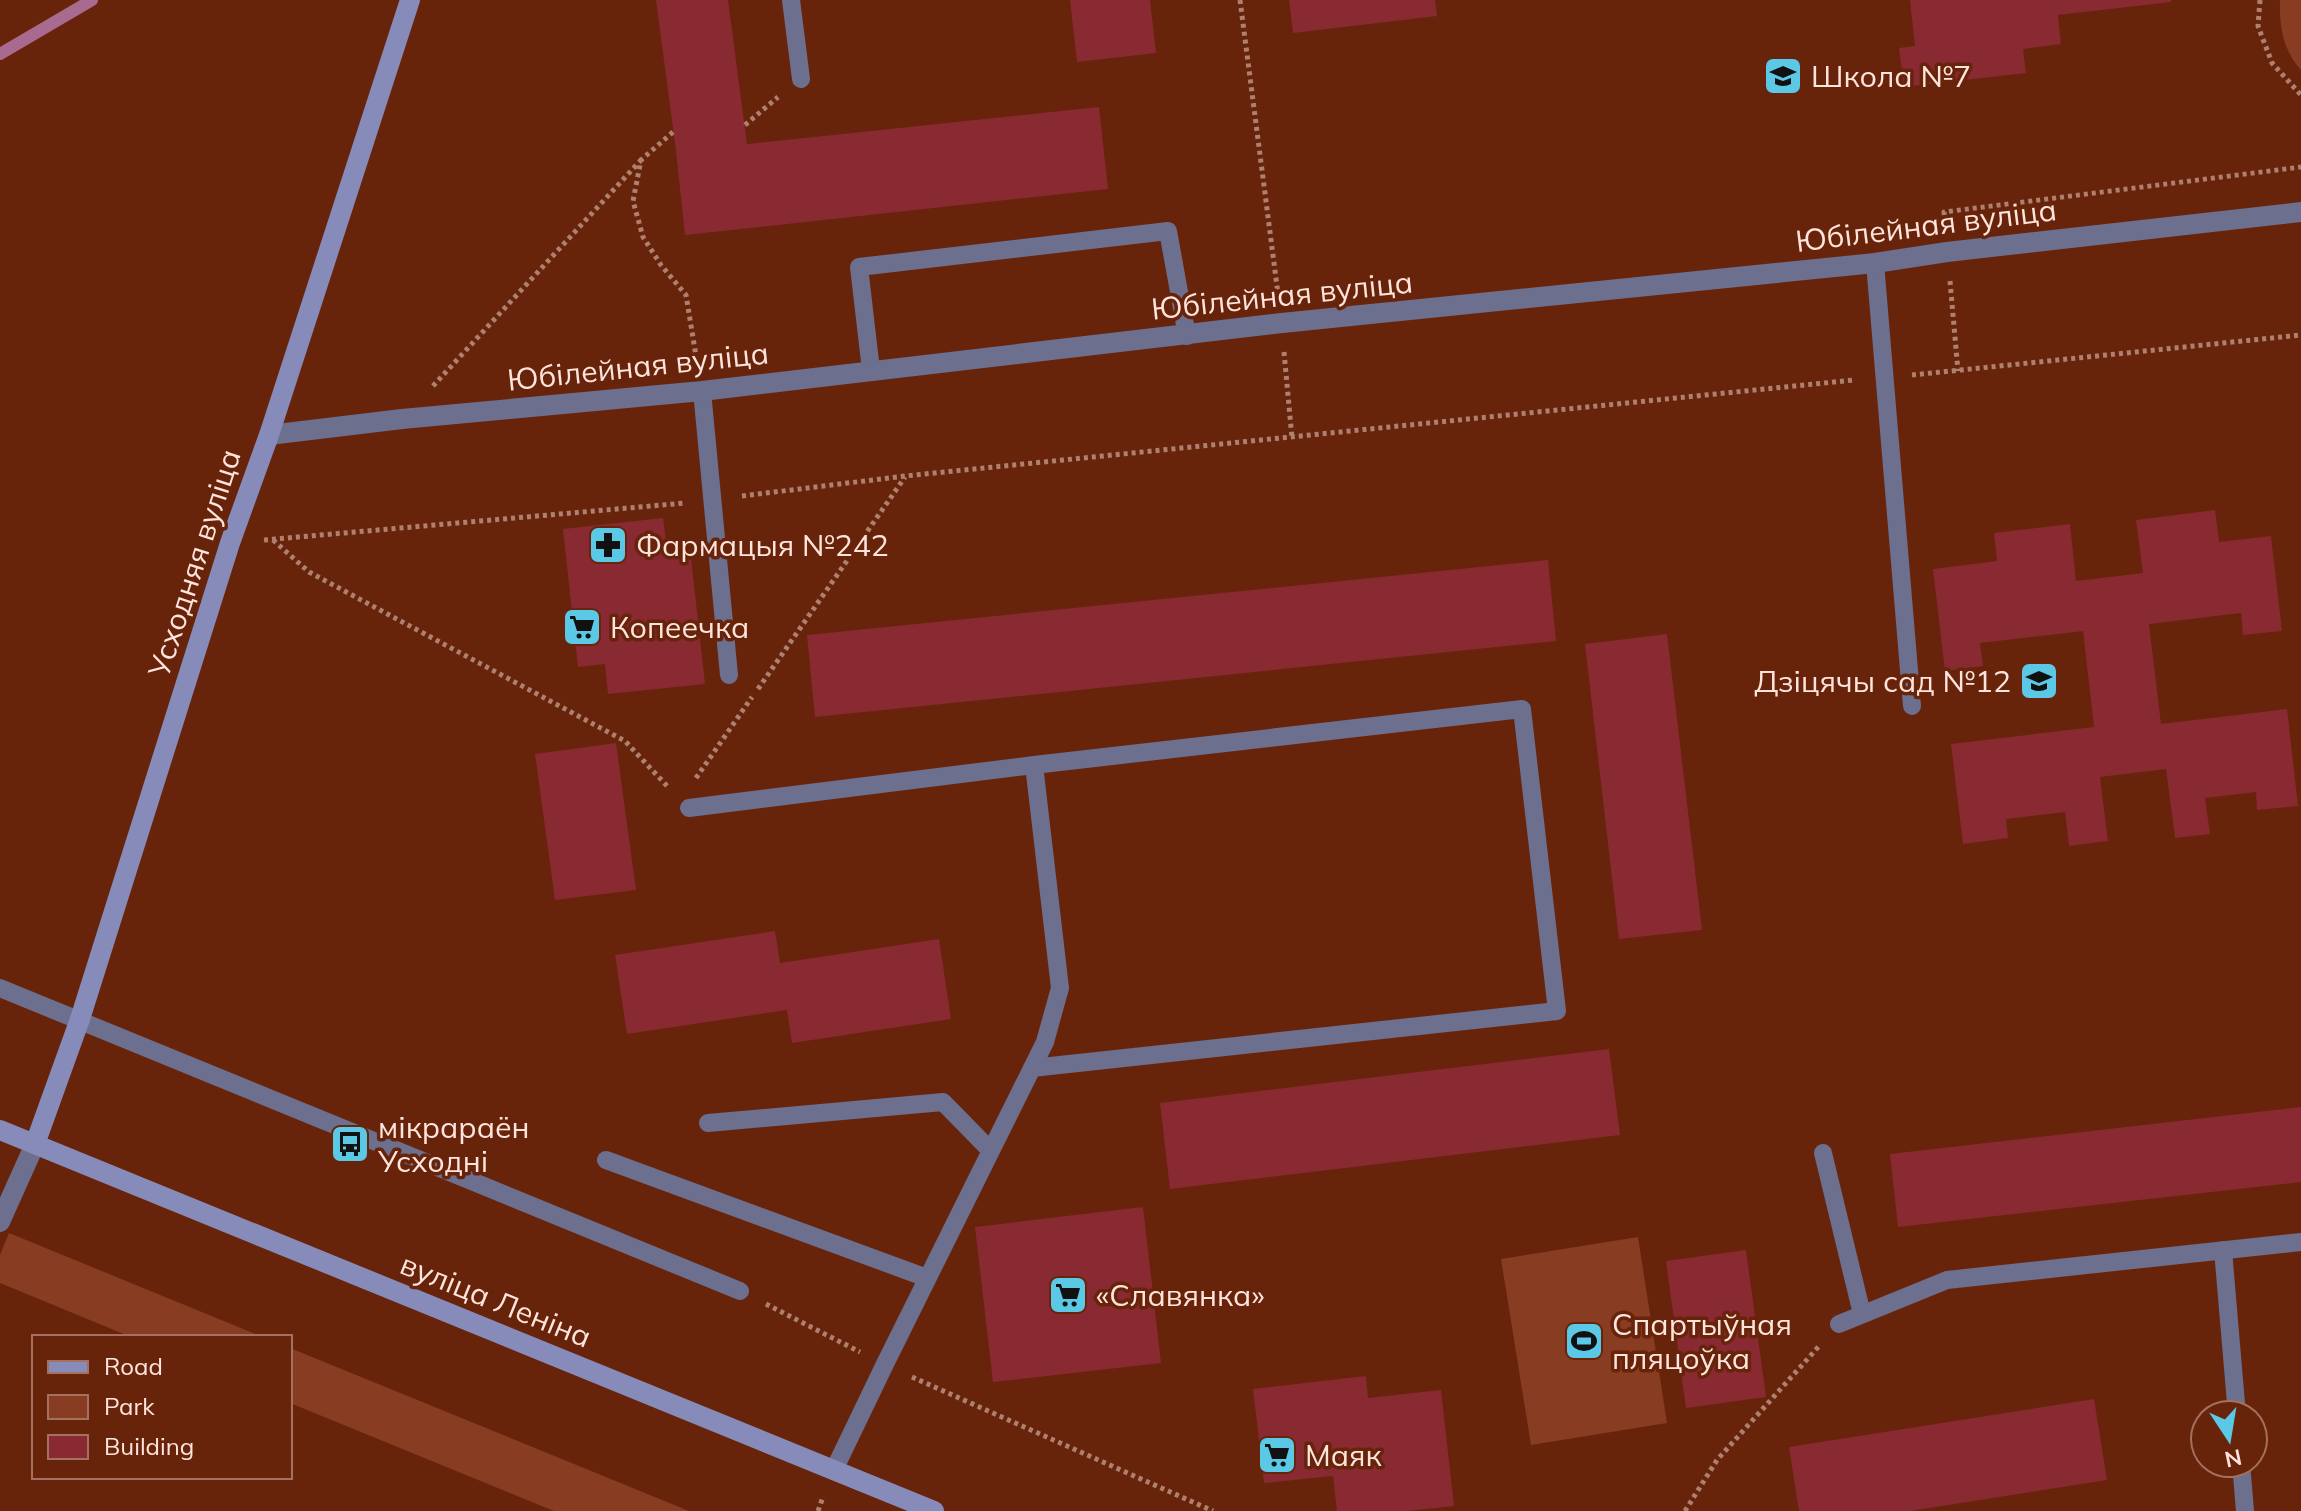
<svg xmlns="http://www.w3.org/2000/svg" width="2301" height="1511" viewBox="0 0 2301 1511" font-family="Mulish,sans-serif">
<style>
.green{fill:#883c22}
.lines{fill:none;stroke-linecap:round;stroke-linejoin:round}
.stream{stroke:#a96a90;stroke-width:12}
.building{fill:#892932}
.path{stroke:#af806f;stroke-width:5;stroke-dasharray:4 4;stroke-linecap:butt}
.lane{stroke:#6c6f8d;stroke-width:18}
.street{stroke:#6c6f8d;stroke-width:20}
.secondary{stroke:#868bb9;stroke-width:20}
.labels{text-anchor:middle;dominant-baseline:central;stroke-width:7;stroke-linejoin:round;paint-order:stroke}
.poi-label{font-size:30px;fill:#fee4dc;stroke:#67240b;text-anchor:start}
.street-label{font-size:30px;fill:#fee4dc;stroke:#67240b}
</style>
<rect width="100%" height="100%" fill="#67240b"/>
<path class="green" d="M2280,0H2301V70C2283,50 2279,26 2280,0Z
M9,1233L263,1337H131L0,1283V1255Z
M1638,1237L1667,1423L1531,1445L1501,1259Z
M290,1348L689,1511H554L290,1403Z"/>
<g class="lines">
<path class="stream" d="M0,54L92,0"/>
</g>
<path class="building" d="M656,0H728L747,144L1099,107L1108,189L685,235L676,151Z
M1070,0H1150L1156,53L1077,62Z
M1289,0H1435L1437,16L1293,33Z
M1910,0H2171V2L2058,15L2061,44L2023,49L2026,73L1904,87L1899,48L1915,46Z
M2215,510L2219,542L2271,536L2282,631L2243,635L2241,613L2149,624L2161,724L2287,709L2298,806L2257,810L2256,792L2205,798L2210,834L2175,838L2166,769L2100,777L2108,841L2069,846L2065,812L2006,819L2008,838L1963,844L1951,744L2094,727L2083,631L1980,643L1983,666L1945,671L1933,569L1997,561L1994,533L2070,524L2076,581L2143,573L2136,520Z
M663,518L667,551L690,549L705,684L608,694L605,664L578,667L563,529Z
M1548,560L1556,641L815,717L807,635Z
M1667,634L1702,930L1619,939L1585,644Z
M616,743L636,890L555,900L535,754Z
M775,931L780,963L939,939L951,1019L792,1043L787,1010L627,1034L615,955Z
M1609,1049L1620,1135L1170,1189L1160,1103Z
M2301,1107V1182L1898,1227L1890,1154Z
M1143,1207L1161,1363L993,1382L975,1227Z
M1746,1250L1766,1397L1686,1408L1666,1261Z
M1366,1376L1368,1398L1441,1390L1454,1506L1407,1511H1337L1333,1476L1264,1483L1253,1389Z
M2094,1399L2107,1480L1910,1511H1799L1789,1447Z"/>
<g class="lines">
<path class="path" d="M1240,0L1278,294
M2260,0L2258,26L2272,63L2301,95
M745,125L778,97
M673,132L641,160L633,201L643,237L661,265L686,295L697,362
M1945,223L1944,212L2301,167
M1950,281L1958,371
M1284,352L1292,438
M1912,375L2301,335
M433,386L641,160
M742,496L905,476L1854,380
M264,540L685,503
M273,540L309,572L625,741L668,787
M758,689L905,477
M696,778L752,697
M766,1304L860,1352
M912,1377L1213,1511
M818,1511L823,1497
M1685,1511L1717,1460L1820,1345"/>
<path class="lane" d="M791,0L801,79
M1875,263L1912,706
M871,370L859,267L1168,231L1187,336
M702,391L729,675
M689,808L1034,765
M0,988L740,1291
M708,1123L943,1102L991,1151
M1823,1153L1862,1314
M606,1160L927,1278
M2223,1250L2237,1415
M1839,1324L1947,1280L2301,1242
M2241,1463L2245,1511
M834,1470L885,1364L1045,1042L1060,988L1034,765L1522,709L1557,1011L1032,1068"/>
<path class="street" d="M269,435L402,419L702,391L1282,323L1875,263L1947,252L2301,212
M0,1222L35,1144"/>
<path class="secondary" d="M0,1130L934,1511
M35,1144L80,1019L230,543L269,435L410,0"/>
</g>
<defs>
<g id="school-square" transform="scale(2)"><rect x="-9" y="-9" width="18" height="18" rx="4" fill="#5bc8e6" stroke="#67240b"/><path d="M0-5L7-2L0 1L-7-2ZM-4 1L0 2.5L4 1V4Q0 6-4 4Z" fill="#111"/></g>
<g id="pharmacy-square" transform="scale(2)"><rect x="-9" y="-9" width="18" height="18" rx="4" fill="#5bc8e6" stroke="#67240b"/><path d="M-2-6h4v4h4v4h-4v4h-4v-4h-4v-4h4Z" fill="#111"/></g>
<g id="supermarket-square" transform="scale(2)"><rect x="-9" y="-9" width="18" height="18" rx="4" fill="#5bc8e6" stroke="#67240b"/><path d="M-6-5.5h2.5l.6 2H6L4.5 2H-2.5L-4.4-4H-6ZM-1.5 3.2a1.3 1.3 0 1 0 .1 0ZM3 3.2a1.3 1.3 0 1 0 .1 0Z" fill="#111"/></g>
<g id="bus-square" transform="scale(2)"><rect x="-9" y="-9" width="18" height="18" rx="4" fill="#5bc8e6" stroke="#67240b"/><path d="M-5-6H5V4H4V6H2V4H-2V6H-4V4H-5ZM-3.5-4V0h7V-4ZM-3.5 1.2v1.5H-2V1.2ZM2 1.2v1.5H3.5V1.2Z" fill="#111"/></g>
<g id="stadium-square" transform="scale(2)"><rect x="-9" y="-9" width="18" height="18" rx="4" fill="#5bc8e6" stroke="#67240b"/><path d="M0-5a6.5 5 0 1 0 0 10a6.5 5 0 1 0 0-10ZM-3.5-1.8h7v3.6h-7Z" fill="#111"/></g>
</defs>
<g fill-rule="evenodd">
<use href="#school-square" x="1783" y="76"/>
<use href="#pharmacy-square" x="608" y="545"/>
<use href="#supermarket-square" x="582" y="627"/>
<use href="#school-square" x="2039" y="681"/>
<use href="#bus-square" x="350" y="1144"/>
<use href="#supermarket-square" x="1068" y="1295"/>
<use href="#stadium-square" x="1584" y="1341"/>
<use href="#supermarket-square" x="1277" y="1455"/>
</g>
<g class="labels">
<g class="poi-label">
<text x="1811" y="76">Школа №7</text>
<text x="636" y="545">Фармацыя №242</text>
<text x="610" y="627">Копеечка</text>
<text x="2011" y="681" text-anchor="end">Дзіцячы сад №12</text>
<text x="378" y="1127">мікрараён<tspan x="378" dy="34">Усходні</tspan></text>
<text x="1096" y="1295">«Славянка»</text>
<text x="1612" y="1324">Спартыўная<tspan x="1612" dy="34">пляцоўка</tspan></text>
<text x="1305" y="1455">Маяк</text>
</g>
<g class="street-label">
<text transform="translate(1926 225) rotate(-7)">Юбілейная вуліца</text>
<text transform="translate(1282 295) rotate(-6)">Юбілейная вуліца</text>
<text transform="translate(638 366) rotate(-6)">Юбілейная вуліца</text>
<text transform="translate(194 563) rotate(-72)">Усходняя вуліца</text>
<text transform="translate(496 1300) rotate(22)">вуліца Леніна</text>
</g>
</g>
<rect x="32" y="1335" width="260" height="144" fill="#67240b" stroke="#a3715f" stroke-width="2"/>
<rect x="48" y="1361" width="40" height="12" fill="#868bb9" stroke="#a3715f" stroke-width="2"/>
<text x="104" y="1375" font-size="24" fill="#fee4dc">Road</text>
<rect x="48" y="1395" width="40" height="24" fill="#883c22" stroke="#a3715f" stroke-width="2"/>
<text x="104" y="1415" font-size="24" fill="#fee4dc">Park</text>
<rect x="48" y="1435" width="40" height="24" fill="#892932" stroke="#a3715f" stroke-width="2"/>
<text x="104" y="1455" font-size="24" fill="#fee4dc">Building</text>
<g transform="translate(2229 1439) rotate(168)"><circle r="38" fill="#67240b" stroke="#a3715f" stroke-width="2"/>
<path d="M0-6L14 30L0 20L-14 30Z" fill="#5bc8e6"/>
<text y="-12" font-size="22" font-weight="bold" text-anchor="middle" fill="#fee4dc">N</text>
</g>
</svg>
